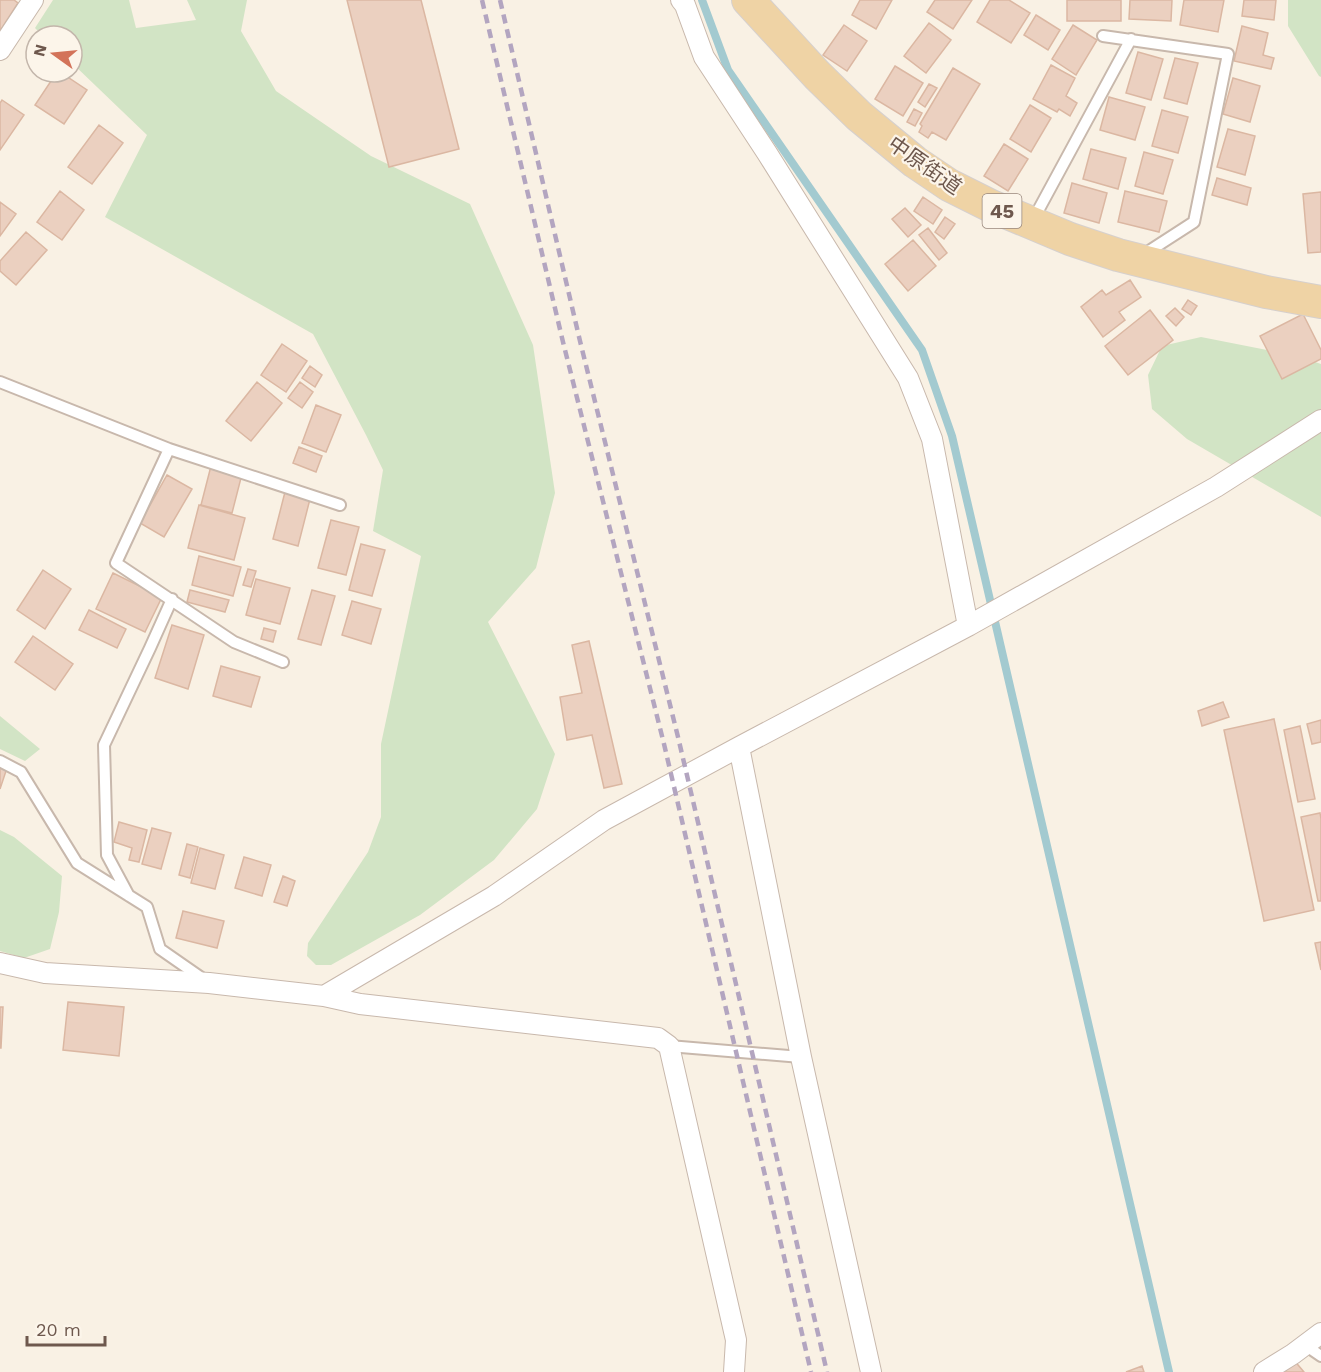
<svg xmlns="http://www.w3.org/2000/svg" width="1321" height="1372" viewBox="0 0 1321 1372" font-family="'Work Sans','Noto Sans JP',sans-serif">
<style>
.green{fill:#d2e4c5}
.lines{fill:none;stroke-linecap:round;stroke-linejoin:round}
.stream{stroke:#a3cad0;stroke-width:8}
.building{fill:#ebd0c0;stroke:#dbb7a2;stroke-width:1.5}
.lane-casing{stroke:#c8b8ac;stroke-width:14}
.street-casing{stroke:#c8b8ac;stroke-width:22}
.primary-casing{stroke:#d6d0cd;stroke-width:34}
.lane{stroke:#fff;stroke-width:10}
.street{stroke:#fff;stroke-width:20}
.primary{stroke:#efd3a5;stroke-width:32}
.rail{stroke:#b3a5c0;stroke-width:4.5;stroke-dasharray:9 6;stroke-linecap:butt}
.labels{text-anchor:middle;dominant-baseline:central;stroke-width:4.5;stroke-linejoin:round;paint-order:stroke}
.shield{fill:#fcf5ea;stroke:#99877c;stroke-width:1.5}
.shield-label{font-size:20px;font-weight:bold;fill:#6e584d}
.street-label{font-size:21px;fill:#6e584d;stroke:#fcf5ea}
</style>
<rect width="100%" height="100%" fill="#f9f1e4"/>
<path class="green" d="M53,0H129L136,28L196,20L187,0H247L241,31L276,91L371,156L470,204L533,345L555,493L536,568L488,622L555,754L537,809L494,860L420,915L331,965H316L307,956L308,943L368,852L381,817V744L421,556L373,531L383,470L366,435L313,334L105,217L147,135L72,63V36H43L35,28Z
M1288,0H1321V77L1319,76L1288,26Z
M1201,337L1297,356L1321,364V517L1187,439L1152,409L1148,375L1162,346Z
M0,716L40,749L25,761L0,749Z
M0,830L14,837L62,876L59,912L50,949L24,958L0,951Z"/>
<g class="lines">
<path class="stream" d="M702,0L728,70L922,350L952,436L1169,1372"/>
</g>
<path class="building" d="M0,0H14L18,3L0,31Z
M347,0H421L459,149L389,167Z
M860,0H892L876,29L852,15Z
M935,0H972L953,29L927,12Z
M990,0H1009L1030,13L1011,43L977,22Z
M1067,0H1121V21H1067Z
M1130,0H1172L1171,21L1129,19Z
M1184,0H1224L1218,32L1180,25Z
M1244,0H1276L1274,20L1242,16Z
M1036,15L1060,30L1048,50L1024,35Z
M929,23L951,40L926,73L904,56Z
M844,25L867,41L847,71L823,55Z
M1073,25L1097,40L1076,75L1052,59Z
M1242,26L1268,33L1263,55L1274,58L1271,69L1234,61Z
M1138,52L1163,59L1151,100L1126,93Z
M1175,58L1198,63L1187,104L1164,98Z
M1051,65L1075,78L1066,96L1077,103L1070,116L1059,109L1057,112L1033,99Z
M895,66L923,83L903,116L875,99Z
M953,68L980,84L946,140L932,132L928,138L919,132L922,126L920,124Z
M57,72H60L87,90L64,124L35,105Z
M1233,78L1260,86L1250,122L1223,114Z
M929,84L937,88L925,107L918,102Z
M1109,97L1145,107L1135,140L1100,130Z
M2,100L24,115L0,150V103Z
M1030,105L1051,118L1031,152L1010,139Z
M914,109L922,113L915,126L907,122Z
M1162,110L1188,117L1178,153L1152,146Z
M99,125L123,143L92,184L68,167Z
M1228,129L1255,136L1245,175L1217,167Z
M1004,144L1028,159L1008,191L984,176Z
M1091,149L1126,158L1118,189L1083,179Z
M1144,152L1173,160L1163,194L1135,186Z
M1217,178L1251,188L1247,205L1212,195Z
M1072,183L1107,193L1099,223L1064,213Z
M60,191L84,210L62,240L37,222Z
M1125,191L1167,201L1159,232L1118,222Z
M1321,192V252L1308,253L1303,194Z
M923,197L942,210L933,224L914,211Z
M0,202L16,214L0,236Z
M905,208L921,225L908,237L892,219Z
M945,217L955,224L944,239L935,232Z
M928,228L947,253L939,260L919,235Z
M26,232L47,250L16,285L0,271V261Z
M913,240L936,266L908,291L885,264Z
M1130,280L1141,297L1119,312L1125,320L1103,337L1081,307L1102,290L1106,295Z
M1188,300L1197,306L1191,315L1182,309Z
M1175,308L1184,317L1176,326L1166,316Z
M1150,310L1173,340L1128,375L1105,346Z
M1303,314L1321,350V359L1282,379L1260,336Z
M282,344L307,361L286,392L261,375Z
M310,366L322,375L315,387L302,378Z
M257,382L282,403L251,441L226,421Z
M300,382L313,392L302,408L288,398Z
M316,405L341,415L326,452L302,443Z
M299,447L322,456L316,472L293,463Z
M211,466L242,474L232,513L201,505Z
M167,475L192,489L164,537L140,523Z
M285,492L310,499L298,546L273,539Z
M199,505L245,518L234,560L188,548Z
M331,520L359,527L346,575L318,568Z
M361,544L385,550L372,596L349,590Z
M199,556L241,567L233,596L192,585Z
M248,569L256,571L251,587L243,585Z
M43,570L71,589L45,629L17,610Z
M113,573L162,597L145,632L96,609Z
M256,579L290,588L280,624L246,615Z
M190,590L229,600L225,612L187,602Z
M312,590L335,596L321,645L298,639Z
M352,601L381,609L371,644L342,635Z
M89,610L126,629L117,648L79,630Z
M172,625L204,635L188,689L155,678Z
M264,628L276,631L273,642L261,639Z
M33,636L73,664L55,690L15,662Z
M589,641L622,784L604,788L592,735L567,740L560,697L582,693L572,645Z
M221,666L260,677L251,707L213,696Z
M1223,702L1229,717L1202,726L1198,711Z
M1274,719L1314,910L1264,921L1224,730Z
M1321,720V742L1312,744L1307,724Z
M1300,726L1315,799L1298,802L1284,730Z
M0,765L7,768L0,789Z
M1320,813L1321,819V901H1318L1301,817Z
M119,822L147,830L139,862L129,860L132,848L114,842Z
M152,828L171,833L161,869L142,864Z
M187,844L198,847L190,878L179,875Z
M200,848L224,855L215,889L191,883Z
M244,857L271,865L262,896L235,888Z
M283,876L295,881L287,906L274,902Z
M183,911L224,921L217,948L176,938Z
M1321,942V970L1315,943Z
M68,1002L124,1007L119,1056L63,1050Z
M0,1007H3L1,1048H0Z
M1293,1359L1304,1372H1277Z
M1142,1366L1144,1372H1126Z"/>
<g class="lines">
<g class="lane-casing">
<path id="lane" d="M1103,36L1228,54L1194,222L1143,255
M1033,220L1131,39
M0,382L169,449L340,505
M169,449L116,563L234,642L283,662
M0,761L21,772L77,863L147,907L160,949L206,981
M129,896L107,855L104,745L150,648L172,599
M669,1046L801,1057
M1305,1345L1321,1356"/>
</g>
<g class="street-casing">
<path id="street" d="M681,0L685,5L704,57L767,153L908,378L932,439L968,626
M0,50L33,0
M739,747L801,1057L871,1372
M0,963L45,973L209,983L324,996L360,1004L658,1038L669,1046L736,1340L734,1372
M324,996L494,896L604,820L739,747L968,626L1216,487L1321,420
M1264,1372L1293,1354L1321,1333"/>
</g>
<g class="primary-casing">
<path id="primary" d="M748,0L817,75L859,116L915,162L949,185L991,206L1070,239L1118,255L1266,292L1321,302"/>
</g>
<use href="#lane" class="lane"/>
<use href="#street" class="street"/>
<use href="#primary" class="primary"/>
<path class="rail" d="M482,0L563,342L664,744L811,1372
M500,0L580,341L678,737L827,1372"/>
</g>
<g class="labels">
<rect class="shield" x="982.5" y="194" width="39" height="34" rx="4.5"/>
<g class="shield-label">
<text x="1002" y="211">45</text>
</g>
<g class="street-label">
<text transform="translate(925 165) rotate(35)">中原街道</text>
</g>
</g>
<g transform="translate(54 54) rotate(285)"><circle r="28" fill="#fcf5ea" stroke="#c3b6ab" stroke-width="1.5"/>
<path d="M0-4.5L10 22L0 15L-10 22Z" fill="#d37359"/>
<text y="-9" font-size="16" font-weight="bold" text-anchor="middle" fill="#6e584d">N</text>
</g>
<path d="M27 1336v9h78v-9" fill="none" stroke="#6e584d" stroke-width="3"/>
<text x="36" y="1336" font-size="18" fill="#6e584d" stroke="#fcf5ea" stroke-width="4.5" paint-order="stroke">20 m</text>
</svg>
